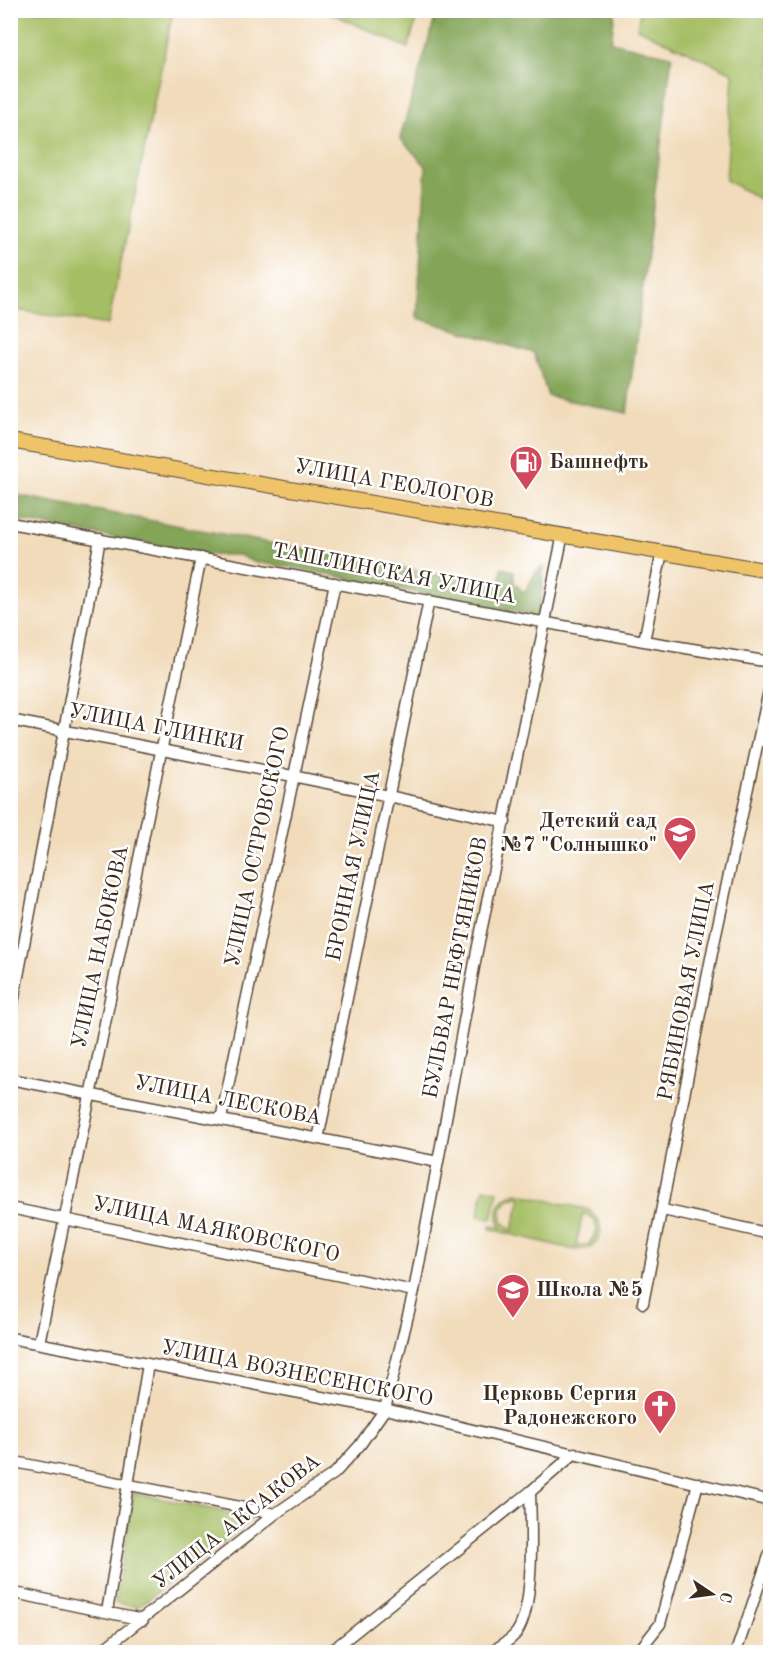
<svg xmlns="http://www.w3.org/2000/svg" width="781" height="1663" viewBox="0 0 781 1663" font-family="'Old Standard TT',serif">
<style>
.green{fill:#a5be63;stroke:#707440;stroke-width:1.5;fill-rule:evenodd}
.forest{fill:#84a559;stroke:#60683c;stroke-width:1.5}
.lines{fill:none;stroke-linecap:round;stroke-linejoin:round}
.minor-casing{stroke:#564535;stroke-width:13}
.major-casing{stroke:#564535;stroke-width:16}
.minor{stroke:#fff;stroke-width:10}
.major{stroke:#efc469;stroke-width:14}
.labels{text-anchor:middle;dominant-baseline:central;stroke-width:5;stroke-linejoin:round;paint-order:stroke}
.poi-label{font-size:21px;font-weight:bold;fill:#3b2a1e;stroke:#fff;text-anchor:start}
.street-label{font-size:21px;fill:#3b2a1e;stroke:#fff}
</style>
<rect width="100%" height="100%" fill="#fff"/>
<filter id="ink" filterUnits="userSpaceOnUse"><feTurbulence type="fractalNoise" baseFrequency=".0167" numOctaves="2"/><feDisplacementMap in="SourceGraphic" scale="12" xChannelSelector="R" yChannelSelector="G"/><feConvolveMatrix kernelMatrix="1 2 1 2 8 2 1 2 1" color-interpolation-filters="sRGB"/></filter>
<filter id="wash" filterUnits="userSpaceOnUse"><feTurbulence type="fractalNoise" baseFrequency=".008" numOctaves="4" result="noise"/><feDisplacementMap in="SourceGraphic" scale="24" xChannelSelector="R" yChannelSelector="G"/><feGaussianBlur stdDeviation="1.35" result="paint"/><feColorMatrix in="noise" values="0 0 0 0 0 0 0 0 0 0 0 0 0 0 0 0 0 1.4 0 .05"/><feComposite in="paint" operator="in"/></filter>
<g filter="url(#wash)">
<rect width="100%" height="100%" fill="#f1dbba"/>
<path class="green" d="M10,11H173L108,325L11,309Z
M326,11H419L408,48Z
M640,11H770V205L726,180L733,73L637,28Z
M484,1188L498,1191L492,1219L478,1216Z
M517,1193L589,1210L599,1221L601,1232L597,1241L590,1248L575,1250L490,1229V1226L501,1228C494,1213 498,1197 517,1193ZM520,1197L521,1198L512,1231L502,1221L501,1209L509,1199ZM583,1213L594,1219L597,1231L588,1245L576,1246Z
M134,1493L254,1518L138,1607L115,1603Z"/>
<path class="forest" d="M437,11H615L611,42L672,56L627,413L548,396L534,353L417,318L426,166L400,138Z
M10,494L499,586L502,568L514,571V582L524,593L536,572L544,566L539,617L296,568L253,562L239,555H211L11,519Z"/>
</g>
<g filter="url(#ink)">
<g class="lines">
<g class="minor-casing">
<path id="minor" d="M10,523L644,641L770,662
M644,641L662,552
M10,720C176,753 341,784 505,822
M10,1019L100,539
M10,1079L438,1162
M221,1119L335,583
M318,1139L429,600
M10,1208L414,1291
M663,1210L770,1234
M643,1303L713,948L770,686
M10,1338L385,1409L770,1501
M39,1343L201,558
M10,1461L275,1514
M10,1592L143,1620
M107,1612L148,1364
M100,1652L275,1514L335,1473L360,1445L385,1409L414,1291L477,951L563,534
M330,1652L530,1492
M491,1652C499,1647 512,1640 517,1632C535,1606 531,1525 530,1492L575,1453
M638,1652L660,1624L698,1483
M736,1652L770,1553"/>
</g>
<g class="major-casing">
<path id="major" d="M10,441L770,571"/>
</g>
<use href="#minor" class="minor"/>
<use href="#major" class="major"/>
</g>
</g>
<defs>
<g id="fuel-pin" transform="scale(1.725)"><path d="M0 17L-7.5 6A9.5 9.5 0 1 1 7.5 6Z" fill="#d1495b" stroke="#fff"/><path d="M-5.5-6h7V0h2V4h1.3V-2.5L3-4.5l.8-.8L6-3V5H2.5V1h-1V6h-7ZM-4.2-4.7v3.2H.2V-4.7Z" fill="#fff"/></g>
<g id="school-pin" transform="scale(1.725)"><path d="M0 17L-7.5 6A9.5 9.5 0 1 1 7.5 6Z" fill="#d1495b" stroke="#fff"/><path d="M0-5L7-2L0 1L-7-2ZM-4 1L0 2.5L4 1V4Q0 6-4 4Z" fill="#fff"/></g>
<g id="church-pin" transform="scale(1.725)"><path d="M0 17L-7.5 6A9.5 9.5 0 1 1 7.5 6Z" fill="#d1495b" stroke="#fff"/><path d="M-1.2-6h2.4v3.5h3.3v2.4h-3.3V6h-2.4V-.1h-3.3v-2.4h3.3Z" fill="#fff"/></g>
</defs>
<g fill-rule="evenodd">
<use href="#fuel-pin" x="526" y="462"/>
<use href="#school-pin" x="680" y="833"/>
<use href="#school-pin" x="513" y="1290"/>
<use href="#church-pin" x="660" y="1406"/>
</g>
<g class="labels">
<g class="poi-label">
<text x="549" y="462">Башнефть</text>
<text x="657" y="821" text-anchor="end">Детский сад<tspan x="657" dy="24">№7 "Солнышко"</tspan></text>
<text x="536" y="1290">Школа №5</text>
<text x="637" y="1394" text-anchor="end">Церковь Сергия<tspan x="637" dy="24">Радонежского</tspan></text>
</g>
<g class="street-label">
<text transform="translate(394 484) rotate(10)">УЛИЦА ГЕОЛОГОВ</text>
<text transform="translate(394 574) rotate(11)">ТАШЛИНСКАЯ УЛИЦА</text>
<text transform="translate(156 728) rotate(11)">УЛИЦА ГЛИНКИ</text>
<text transform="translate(258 847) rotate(-78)">УЛИЦА ОСТРОВСКОГО</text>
<text transform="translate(354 866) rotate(-78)">БРОННАЯ УЛИЦА</text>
<text transform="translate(101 947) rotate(-78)">УЛИЦА НАБОКОВА</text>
<text transform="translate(456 968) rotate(-79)">БУЛЬВАР НЕФТЯНИКОВ</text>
<text transform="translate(687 991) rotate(-79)">РЯБИНОВАЯ УЛИЦА</text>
<text transform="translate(228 1101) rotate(11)">УЛИЦА ЛЕСКОВА</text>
<text transform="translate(216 1230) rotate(12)">УЛИЦА МАЯКОВСКОГО</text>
<text transform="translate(297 1374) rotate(11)">УЛИЦА ВОЗНЕСЕНСКОГО</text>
<text transform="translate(237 1522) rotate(-38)">УЛИЦА АКСАКОВА</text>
</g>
</g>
<rect width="781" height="1663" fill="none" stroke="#fff" stroke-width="36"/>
<g transform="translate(712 1594) rotate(103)" stroke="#ffffff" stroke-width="4.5" paint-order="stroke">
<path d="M0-4.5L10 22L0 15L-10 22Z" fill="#3b2a1e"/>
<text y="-9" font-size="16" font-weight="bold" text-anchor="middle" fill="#3b2a1e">С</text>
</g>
</svg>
